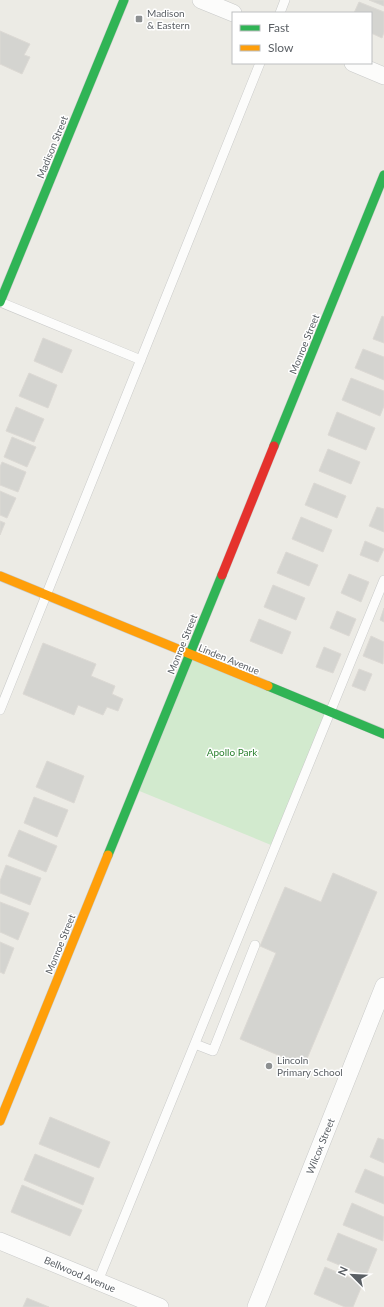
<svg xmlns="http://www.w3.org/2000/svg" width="384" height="1307" viewBox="0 0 384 1307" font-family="Lato,sans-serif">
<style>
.green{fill:#d2eace}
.building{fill:#d4d4d0;stroke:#dcd9d4}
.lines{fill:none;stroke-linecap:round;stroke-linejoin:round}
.lane-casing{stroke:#c9cac9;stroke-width:10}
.street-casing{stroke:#c9cac9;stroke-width:18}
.fast-casing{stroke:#c7c9c7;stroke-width:10}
.slow-casing{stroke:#c7c9c7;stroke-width:10}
.jam-casing{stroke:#c7c9c7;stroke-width:10}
.lane{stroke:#fcfcfb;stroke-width:9}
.street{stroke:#fcfcfb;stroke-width:17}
.fast{stroke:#30b455;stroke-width:9}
.slow{stroke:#ff9f0a;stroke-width:9}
.jam{stroke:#e5322d;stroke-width:9}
.poi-dot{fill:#8d9091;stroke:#fff;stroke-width:1.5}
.labels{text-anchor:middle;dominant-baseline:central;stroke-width:3;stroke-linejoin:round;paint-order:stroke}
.poi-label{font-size:10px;fill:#5a5f64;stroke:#fff;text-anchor:start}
.street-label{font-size:10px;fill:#5a5f64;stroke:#fff}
.park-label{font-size:10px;fill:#2c8230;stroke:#fff}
</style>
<rect width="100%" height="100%" fill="#ecebe5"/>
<path class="green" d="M191,658L326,713L271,845L137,790Z"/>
<path class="building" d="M369,0H384V6Z
M359,2L384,12V32L382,38L371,33V13H354Z
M0,31L30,44L24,55L30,57L22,74L0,64Z
M382,316L384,317V343L373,339Z
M43,338L72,350L62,373L34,361Z
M363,349L384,357V380L355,368Z
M29,373L57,385L48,408L19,396Z
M351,378L384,391V406L380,416L342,400Z
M16,407L44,419L34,442L6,431Z
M337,412L375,428L366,450L328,435Z
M12,437L36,447L27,467L4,457Z
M328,449L360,462L351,484L319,471Z
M2,462L26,472L18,492L0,485V467Z
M314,483L346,496L337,518L305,505Z
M0,491L16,498L7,518L0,515Z
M377,507L384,509V532L369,526Z
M301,517L332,530L323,552L292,539Z
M0,521L5,523L0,535Z
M365,541L384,549L378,562L360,555Z
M286,552L318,565L309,586L277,573Z
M349,574L369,582L361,602L341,593Z
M273,585L305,598L296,620L264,607Z
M384,608V622L380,620Z
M337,611L356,619L349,636L330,628Z
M259,619L291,632L282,654L250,641Z
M371,636L384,642L383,664L363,656Z
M43,643L96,664L91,676L115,686L112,694L123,699L118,711L107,707L103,715L78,705L74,715L23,694Z
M324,647L341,654L333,673L316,667Z
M359,669L372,674L365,691L352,686Z
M47,761L84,776L74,803L36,787Z
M34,797L68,810L57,837L24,823Z
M19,830L57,846L46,872L8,856Z
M6,865L41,878L30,905L0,893V881Z
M333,873L377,892L304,1066L240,1039L276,953L260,946L285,887L321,902Z
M0,902L29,913L18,940L0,932Z
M0,942L14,948L4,974L0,972Z
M50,1117L110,1142L99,1168L39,1144Z
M378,1138L384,1140V1163L370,1157Z
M35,1154L94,1178L83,1205L24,1180Z
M365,1169L384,1177V1204L355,1192Z
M22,1185L82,1210L70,1236L11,1212Z
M352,1203L384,1217L383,1241L343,1225Z
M338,1233L377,1249L366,1276L327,1260Z
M325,1267L363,1283L353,1307H345L314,1294Z
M27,1298L49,1307H23Z"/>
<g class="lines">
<g class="lane-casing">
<path id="lane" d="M280,13L285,0
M0,302L141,360
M0,710L260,63
M195,1044L213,1051L255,945
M98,1281L384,580"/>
</g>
<g class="street-casing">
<path id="street" d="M201,0L233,13
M353,63L384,76
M0,1241L160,1307
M256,1307L384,986"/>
</g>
<g class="fast-casing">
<path id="fast" d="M0,302L124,0
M274,446L384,175
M268,686L384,734
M108,855L222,575"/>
</g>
<g class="slow-casing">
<path id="slow" d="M0,576L268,686
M0,1121L108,855"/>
</g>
<g class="jam-casing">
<path id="jam" d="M222,575L274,446"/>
</g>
<use href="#lane" class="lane"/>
<use href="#street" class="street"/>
<use href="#fast" class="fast"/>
<use href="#slow" class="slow"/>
<use href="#jam" class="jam"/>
</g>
<g class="poi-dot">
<rect x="135" y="15" width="8" height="8" rx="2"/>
<circle cx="269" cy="1066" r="4"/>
</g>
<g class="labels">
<g class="poi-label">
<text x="147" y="13">Madison<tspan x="147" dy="12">&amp; Eastern</tspan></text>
<text x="277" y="1060">Lincoln<tspan x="277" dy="12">Primary School</tspan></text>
</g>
<g class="street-label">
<text transform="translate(52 147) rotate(-68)">Madison Street</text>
<text transform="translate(304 344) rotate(-68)">Monroe Street</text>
<text transform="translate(182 644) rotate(-68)">Monroe Street</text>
<text transform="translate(229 659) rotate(22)">Linden Avenue</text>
<text transform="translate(60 944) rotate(-68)">Monroe Street</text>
<text transform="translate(320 1146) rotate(-68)">Wilcox Street</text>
<text transform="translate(80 1274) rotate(23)">Bellwood Avenue</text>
</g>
<g class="park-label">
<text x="232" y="752">Apollo Park</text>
</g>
</g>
<rect x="232" y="12" width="140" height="52" fill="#ffffff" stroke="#bdbfc1"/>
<rect x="240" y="25" width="20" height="6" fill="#30b455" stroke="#bdbfc1"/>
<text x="268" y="32" font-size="12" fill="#5a5f64">Fast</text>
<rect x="240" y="45" width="20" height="6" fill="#ff9f0a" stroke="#bdbfc1"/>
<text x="268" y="52" font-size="12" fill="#5a5f64">Slow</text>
<g transform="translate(352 1275) rotate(294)" stroke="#ffffff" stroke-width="3" paint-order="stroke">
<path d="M0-3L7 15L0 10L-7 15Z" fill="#5a5f64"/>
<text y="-6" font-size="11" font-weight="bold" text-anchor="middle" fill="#5a5f64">N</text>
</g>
</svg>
